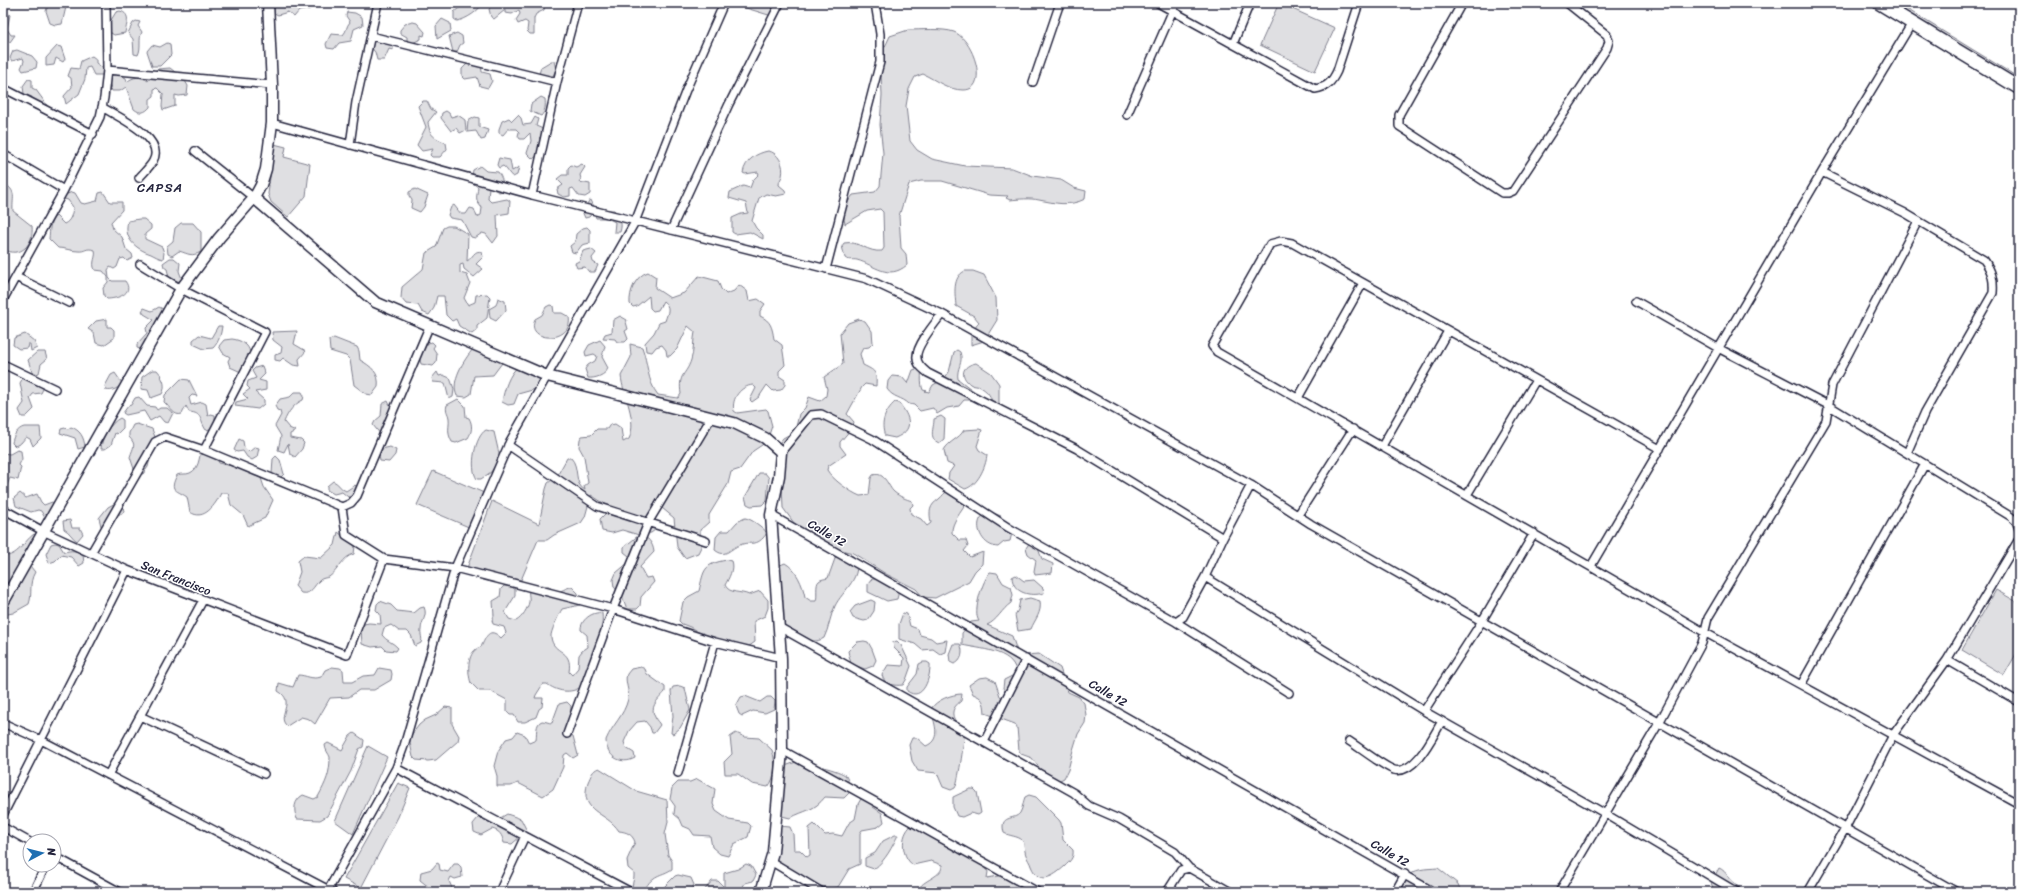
<svg xmlns="http://www.w3.org/2000/svg" width="2022" height="895" viewBox="0 0 2022 895" font-family="Sriracha,sans-serif">
<style>
.green{fill:#dfdfe2;stroke:#80808e}
.lines{fill:none;stroke-linecap:round;stroke-linejoin:round}
.street-casing{stroke:#22223b;stroke-width:10}
.secondary-casing{stroke:#22223b;stroke-width:13}
.primary-casing{stroke:#22223b;stroke-width:15}
.street{stroke:#fff;stroke-width:7}
.secondary{stroke:#fff;stroke-width:10}
.primary{stroke:#fff;stroke-width:12}
.labels{text-anchor:middle;dominant-baseline:central;stroke-width:3;stroke-linejoin:round;paint-order:stroke}
.street-label{font-size:12px;fill:#22223b;stroke:#fff}
.neighbourhood-label{font-size:13px;letter-spacing:1px;fill:#22223b;stroke:#fff}
</style>
<rect width="100%" height="100%" fill="#fff"/>
<filter id="ink" filterUnits="userSpaceOnUse"><feTurbulence type="fractalNoise" baseFrequency=".025" numOctaves="2"/><feDisplacementMap in="SourceGraphic" scale="8" xChannelSelector="R" yChannelSelector="G"/><feConvolveMatrix kernelMatrix="1 2 1 2 8 2 1 2 1" color-interpolation-filters="sRGB"/></filter>
<g filter="url(#ink)">
<path class="green" d="M49,3H58L66,7L62,24L55,25L50,23L46,11Z
M281,3H309L312,6L310,9L299,11L294,17L288,12L278,15L274,13V5Z
M463,3H482C481,10 465,20 457,21L454,19V12L463,5Z
M494,3H505V6L507,3H545L544,10L536,14L534,18V34H530L527,31L528,23L525,21L518,24L516,20L520,14L519,10L512,14L505,13V10L494,19L491,17L489,9Z
M734,3H781L775,17L733,4Z
M1279,3L1335,28L1315,71L1260,45Z
M1889,3H1897L2019,78V83Z
M120,11C132,14 126,25 125,33L114,35L111,33L108,25L116,12Z
M347,12L355,13L362,17L363,25L354,29L351,41L339,43L334,49L327,48L326,44L331,34L343,35C347,31 346,26 350,22L346,16Z
M7,13L10,15L7,29L11,35H15L10,42L3,40V17Z
M442,19L450,23L451,31L437,39L436,26Z
M136,21L140,22L138,26L142,32C138,39 142,47 138,55L134,54L133,39L128,33L133,23Z
M413,22L417,23L425,32L424,36L421,35V39L410,44L407,41V37L400,33V30L405,24Z
M908,30C920,30 943,28 954,32C974,40 990,91 963,90C948,90 936,80 923,74L915,77L909,89L906,106L910,141L917,150L932,159L965,166L1012,168L1033,176L1061,180L1074,188L1086,191L1085,199C1069,207 1055,203 1039,200C1030,198 1019,199 1010,200L1006,198L1008,196L989,195L942,181H921L909,184L899,216L901,248L906,254L907,265C888,281 875,265 857,260C852,259 849,261 845,258L842,246L844,243C858,240 868,253 882,251L884,248L883,212L880,209L867,211L845,224C842,212 846,204 853,195L875,192L880,186L883,153L880,125L882,95L881,73L882,53L890,36Z
M457,33L462,36L463,43L460,45L457,52H453L449,36Z
M371,39L393,45V50L389,49L384,60H377L375,52L370,46Z
M167,43L170,44L171,55L160,66H152L147,51L152,45L160,47Z
M57,46L61,47L65,59L63,62L56,58L54,65L46,66V58Z
M17,50L32,56L37,62L36,68L23,71L21,68L24,61L23,58L12,61L10,58L13,51Z
M92,56L96,59V63L104,69L105,73L102,75H94L90,67L86,68L85,79L79,94L66,104L64,96L72,87L71,78L68,76L71,68L79,69L81,61Z
M476,60L481,64L482,72L490,74L492,81L488,88L480,86L477,77L465,79L462,76V69L467,64Z
M551,61H554L556,69L553,76L545,78L539,74L541,67Z
M170,68L184,79L188,86L187,95L179,96L175,95V106L163,110L162,106L163,94L157,88L154,89V96L150,99V107C145,113 140,114 134,109L126,87L120,91H112L108,80L110,76L118,74L126,78L127,82C133,76 142,76 148,81L157,69Z
M28,79L32,80V88L36,90L47,105L41,110L34,109L30,101L32,97L24,94L23,86Z
M541,97L545,99C546,105 545,112 541,116L530,111L531,104Z
M423,101H427L431,109L436,112L428,122C430,137 434,137 446,143L447,149L440,157H432L430,155L433,149L422,151L417,145L426,127L418,106Z
M446,111L449,113L451,117L458,115L465,120L466,130L460,133L456,128L451,131L441,118L442,113Z
M518,115L521,118L523,125L531,124L535,117L538,119L536,126L543,129L545,133L539,138L542,140V145L539,147V154L533,159L527,153L531,141L530,133L524,139H520L518,136L519,132L516,129H508L503,135L499,133V129L502,121L509,118L512,121Z
M475,117L479,118V127L488,130L485,139L481,140L476,131L467,132L468,121Z
M274,144L286,147L284,157L310,164L306,196L288,217L271,202L268,194Z
M768,151C778,152 785,165 782,176C781,179 779,181 779,185L785,190L786,194L776,196L766,194L759,198L752,221L756,228L763,235V239L750,232L735,234L732,232V218L741,214L748,213L746,203L729,198L730,192L743,186L750,188L753,180L759,174L758,172L745,174L743,173C745,160 757,153 768,151Z
M499,158L510,160L512,171L519,167L517,175L513,177C508,174 508,169 503,166L499,168L497,165Z
M582,164L585,167L580,175L581,179L579,182L590,184V194L585,197L579,196L573,188L570,189V196L564,197L558,194L557,189L563,185L557,179L562,175H568V168L571,165L576,167Z
M480,166L486,171L498,172C502,177 504,185 503,191L499,192L489,187L488,199L491,202L507,199L510,201L509,213L497,215L498,236L493,243L486,234L482,233L475,238L471,237L462,220L450,218L448,215L451,207L454,205L461,214H466L470,208L474,209L477,217L481,215L482,208C474,199 477,197 478,187L471,182L473,170Z
M3,182C18,193 12,195 13,211L32,226C34,244 21,259 3,249Z
M415,189L428,195L424,207L420,212L411,208L412,200L409,196V192Z
M72,192L75,193L81,203L85,204L97,201L99,193L103,192L110,202H122V210L111,222L113,229L122,237L126,249L132,254L133,258L127,261L124,258L120,259L117,267L114,269L110,267L108,270L109,278L112,281H125C135,294 116,299 107,299L104,296L103,288L108,282V277L103,271L95,270C91,262 97,257 95,250C85,247 86,252 78,251C71,251 65,248 58,248L49,239C50,230 49,222 56,216L64,224C71,221 72,214 73,207L68,200L64,199L65,195Z
M591,200L595,209L598,206L604,215L608,214V210H614C620,218 623,223 620,232H614L615,222L607,218H596L594,211L589,217L585,218L582,211L587,208L588,202Z
M139,219H144L151,225V229L145,234V239L162,247L164,253L163,259C158,258 155,256 151,254C136,249 123,239 128,221Z
M181,223H193L201,232V252C191,257 189,254 179,251L172,256L168,254L167,246L173,241L175,228Z
M447,226H454L468,234L467,261C473,258 474,249 482,252L483,257L476,264L483,269L474,277L464,269L463,264L460,265V273L467,275L470,283L464,298L468,305L475,302L476,295L487,294L490,297L487,318L477,326V330L472,334L459,326L456,319L452,321L446,315L444,296H437L434,308L429,315L422,312L418,305L406,304L401,298L402,287L423,269L426,253L436,247L443,228Z
M587,227L590,230V243L582,245L576,253L572,252L570,246L575,242L576,234L583,228Z
M591,249L596,253L592,258L593,262L598,265L595,272H589L585,267L577,268L575,263L579,261L583,251Z
M170,258H174L180,263L179,271L182,279L180,282L169,277L167,269L164,267L163,263Z
M965,271H973L984,275L996,298L997,320L984,341L971,345V334L979,322L974,316L956,306C955,294 952,277 965,271Z
M648,272L656,277L655,288L670,298L684,293L699,276L718,281L721,289L726,294L734,291L739,285L747,291L749,301L758,299L765,304L760,311V316C771,321 772,327 774,339L782,345L785,365L779,371V376L785,380V385L781,390L773,391L767,385L759,397L752,402L750,400L756,388L753,385C741,386 731,398 734,411L737,413L766,409L768,411L772,426L768,438L762,445L753,451L740,469L731,472L728,484L709,515V522L700,530L701,547L698,553L685,558L684,557L677,547L674,518L662,508L656,513L655,530L651,533L639,534C648,537 653,543 654,552L640,567L646,578L652,577L654,582L641,597L640,606L637,609H627L622,596L614,587L613,580L616,573L629,562V556L624,552V547L639,535L622,530L612,533L602,531L600,519L607,512L608,506L591,495L585,517L581,523L554,535L547,540H538L521,580L474,573L467,568L492,501L539,524L546,489L548,483L557,476L567,458H571C580,467 573,484 585,490L584,486L588,483L584,456L579,447L580,439L582,436L591,435L597,429H607L611,423V425L615,424L621,428L623,442L629,439C638,420 623,396 621,376L631,357L630,344L642,347C648,363 647,381 658,395L678,398L681,394C678,373 686,376 691,360C694,352 693,340 695,332L688,326L677,349L670,356H667L666,350L662,345L656,347L652,352L646,351L645,343L654,333L659,323L665,321C668,312 671,307 663,301L658,310L653,311L650,308L649,296L637,306L633,307L630,304C629,292 635,276 648,272Z
M498,298L505,301L506,310L496,321L490,318L489,309L496,305Z
M550,305L553,306L554,313H562L569,317C574,344 524,343 535,319L542,315L546,307Z
M159,307L163,309V313L144,350L137,348V344L147,333L146,328L154,320L144,314L142,311L144,308L152,311Z
M620,316L627,320L626,322L628,329L625,331L628,339L625,342H617L615,339L603,338L605,334L612,332L613,320Z
M107,319V327H111L114,330V338L104,345L96,343L94,333L88,329L96,321Z
M859,319L865,321L872,331L873,343L869,347L863,348L860,354L863,365C875,371 877,371 876,386L865,384L862,387L847,414L854,422L852,428L840,442V446L846,454L828,466L827,470C832,479 850,492 860,496L869,495L871,478L873,475C885,471 888,487 894,492C900,497 906,499 912,501L913,505L910,508L911,514L921,519L927,526L931,523C929,511 929,506 939,499C943,496 944,492 949,491L966,503C962,512 951,522 952,533L959,540H966L968,546L964,551L970,557L983,552L982,564L975,571L969,581L935,598L923,597L916,589L886,574L853,553L837,549L794,523L783,508L780,442L783,438L792,433L796,427L799,414L805,408L809,397L820,401L826,396L827,389L824,377L843,364L840,333L848,323Z
M218,326H222C221,334 219,342 213,348L204,349L193,344V340L199,335L211,338Z
M297,331L294,344L306,351L299,359L300,366L293,365L283,358L280,361L275,360V355L281,353L282,347L273,340L272,332Z
M25,334L34,341L37,348L31,351L30,344H28L27,348L19,349L13,345L14,338Z
M334,338L357,347L359,351L360,360C371,366 380,373 378,387L372,395L366,394L354,385L350,360L346,356L330,351L329,340Z
M232,339C240,340 249,344 250,353L247,355L249,359L241,372L230,367L228,361L230,357L223,353L219,346L224,340Z
M600,340L605,346L602,357L608,368C606,375 595,379 588,378L585,369L588,365L595,361L597,356L594,354L586,356L585,352L589,345Z
M432,342L435,345L433,348L437,354L436,363L433,366L421,364L419,356L428,343Z
M473,349L501,360L502,363L493,375L474,376L471,394L466,397L457,396C450,381 464,360 473,349Z
M957,350L960,352C964,363 956,368 958,379L975,392L974,400H964L959,406L947,408L937,414L933,408L920,411L914,405L909,404C902,397 893,398 887,389L888,381L892,376L902,377L908,384L913,370L921,368C922,376 920,382 923,390L927,391H925L929,392L933,385L944,379L949,372L954,352Z
M37,352H45L47,359L41,364L39,373L33,375L28,360Z
M976,363L991,373L999,384V405L992,403C991,396 988,392 982,388C979,385 973,387 970,384C960,376 961,366 976,363Z
M262,366L265,374L259,380L266,382V390L255,392L264,400V404L258,409L235,406L236,402L248,399L243,394L250,389L247,386L248,381L256,378L252,371L255,368Z
M519,366L540,369L541,380L536,389L518,394L514,404L508,405L502,402C504,390 509,373 519,366Z
M152,370H157L162,376L161,377C165,382 165,389 162,394L151,398L148,390L141,389L142,377Z
M437,372L439,376L443,375L450,378L454,389L453,397L449,399L445,383L433,382L432,378Z
M115,373L122,383C119,388 112,392 106,390L105,386L111,375Z
M24,376L40,377L43,389L41,393L33,394L30,398L34,409L26,417H22L19,410L24,403L20,383Z
M181,379L189,380L197,396L192,395L189,398L191,405L202,402L206,404L208,416L211,414L215,415V423L210,429L206,430C199,420 203,413 189,412L186,406L182,414C174,417 170,407 164,402L165,395Z
M295,392H302L304,396L303,400C294,404 288,412 284,422L289,428L296,431L290,434V438L301,440L304,443L302,449L295,457L290,454L288,444L284,452L278,450L281,436L275,426L281,415L280,411L277,410L275,406L280,399L290,397Z
M139,397L147,406L155,407L157,410L160,408H167L173,413L168,423L164,422L159,416L150,421L144,411L126,415L123,413L128,406L131,405L135,398Z
M458,399L465,406L466,417L469,418C473,425 472,432 468,438L456,443L452,442C446,431 450,427 449,418C448,412 445,411 447,405Z
M388,401L395,416L381,435L373,425L375,421L381,416L382,404Z
M895,402L899,403C910,417 915,430 895,438L885,436C880,423 885,411 895,402Z
M941,416L945,419L944,439L939,443C928,438 934,429 934,419Z
M120,418L123,420V428L117,434L115,433L111,445L105,449H101C101,439 110,423 120,418Z
M137,424L152,429L155,437L148,467L143,474L135,472L130,457C133,447 137,445 129,437V433L133,425Z
M24,427H40L41,438L33,446L30,439L26,437L21,443L15,446L12,443C13,436 17,429 24,427Z
M71,427C80,430 84,437 85,447L78,449L75,438L60,433L61,429L65,428L68,429Z
M979,429L982,430L977,446L979,450L987,455C986,467 977,486 965,489L948,479L949,473L954,466L947,463L944,450C949,441 959,439 964,430Z
M486,430L494,432L500,458L491,472L481,479H477C469,468 475,436 486,430Z
M239,439L243,441L244,447L249,452L255,447L259,448L257,457L252,460L247,457L243,451L237,452L234,450Z
M208,447L214,452L219,463L245,469L260,475L264,487L273,500L265,518L248,526L243,515L231,505L228,493H221C216,504 204,522 190,512L187,497C175,489 169,491 177,475C181,473 186,475 190,473C199,469 199,458 201,451Z
M390,447L396,450L395,455L389,462L380,461L379,455L382,449Z
M17,450L21,451L22,459L19,465L21,467L18,480L10,478L6,488H3V453L10,454Z
M276,456L280,460L284,474L280,478L274,477L272,474L273,459Z
M433,471L484,493L471,528L417,505Z
M759,473H765L769,478L767,500L762,505L751,506L747,504L745,497Z
M333,481C339,483 340,489 346,491L355,485L358,488L356,495L348,497L342,492L334,494L327,490V486Z
M20,493L26,498L37,494L41,502L44,505L52,502L55,504L48,519L45,518L41,511L38,510L31,512L16,506L14,498Z
M119,501L122,503L124,511L122,514L111,515L109,529L106,530L101,526L99,518L108,507Z
M991,512L1001,516L1005,526L1012,533L1010,541L1004,542L998,547C978,546 970,515 991,512Z
M745,518C750,518 764,528 767,533C756,549 751,540 740,545C730,548 726,559 715,550L716,537L721,531H729L737,522Z
M70,520L72,528H80L83,534L77,541C72,538 70,532 64,529L63,521Z
M338,532L355,546L354,554C342,557 339,570 329,577C326,578 322,578 320,580C313,586 312,595 301,593L295,586L300,572L298,561L304,556L321,558L335,545Z
M34,534L41,538C42,553 35,559 23,567L30,566L35,572C28,584 33,593 29,604L13,613L3,615V556C18,557 23,542 34,534Z
M1030,542L1037,546L1042,559L1053,564L1052,573L1035,575L1034,571L1036,560L1028,554L1026,548Z
M55,543L59,544L64,552C72,550 76,550 83,555L84,563L79,566L71,557L61,555L55,561L49,563L46,554L51,544Z
M837,553L853,556C866,575 842,591 835,606C830,616 829,628 824,638C810,647 795,634 784,625L778,566L785,563C796,569 803,585 805,597L811,601H816C818,596 815,584 819,581C821,579 825,579 828,578Z
M727,560L731,561C734,569 729,578 725,585C729,594 741,591 749,595L760,591L768,600V608L765,616L754,621L755,642L748,647L708,638L690,627L682,624L679,621L683,602L688,597L699,591C704,570 703,564 727,560Z
M990,572L997,573L1003,583L1011,587L1013,595L1011,603C1002,609 997,621 987,625L1012,636L1017,651L1023,655L1039,654L1060,668L1068,692L1079,697L1084,703L1086,715L1085,723L1078,734L1073,750L1068,770L1064,778L1060,780L1046,777L1032,758L1021,754L1019,751L1017,727L1015,724L985,713C984,701 983,698 973,694L969,685L979,678L987,677L995,681L1000,696L1004,699L1005,691L1003,688L1004,680L1014,675L1016,671C1012,650 979,649 962,645V633L971,622L979,621C972,612 983,580 990,572Z
M1016,575L1024,581L1034,580L1043,588L1044,593C1030,597 1013,593 1012,577Z
M872,579H879L899,591L897,599L887,601L868,592V584Z
M541,585L549,586L554,593C561,592 566,587 572,587L578,593L580,605L562,609C559,614 550,633 551,637C553,655 573,648 569,672L572,675L578,668L579,655L582,651L588,647L587,635L581,630C580,620 593,611 602,613C605,637 588,663 582,686C571,695 556,691 547,684H543L536,695L535,698H543L542,707L539,709L536,717L525,722H518L514,715H510L507,712V700L490,691H479L471,683C467,672 467,650 481,647C486,637 489,626 501,638L506,633L504,627L493,624L492,620L494,616L493,601L500,597L501,589L504,586L512,587L515,589V596L505,612L509,619L516,621C522,618 528,608 529,602C530,596 527,593 530,588Z
M1996,590L2019,603V649L2004,675L1962,650Z
M1030,598L1040,601C1042,613 1035,619 1031,629L1018,631L1015,615L1018,610L1020,600Z
M871,600L875,602L874,611L868,620L864,621L853,618L850,612L855,606Z
M380,601L391,605L397,611L414,613L420,608L424,607C428,616 421,621 421,630C420,635 423,638 421,643L415,646L411,635L407,631H399L391,625L384,628L382,635C386,641 393,642 398,648L396,651L386,650L382,646L372,647L362,644L361,629L364,624L369,623L381,624L380,614L376,610L377,604Z
M903,613L907,614L910,626L918,629L920,635L931,638L936,642L947,640L945,652L940,654L933,649L922,650L915,644L899,639V624Z
M864,641L868,642L872,649L876,660L873,666L865,669L851,664L848,651L857,642Z
M897,641L901,645L911,666L906,680L903,685C894,686 884,685 882,675L888,665L903,666L904,658L894,648L893,642Z
M953,644H960C964,651 962,662 954,664L950,662L949,654Z
M923,662H927L930,664C931,676 923,703 907,691V687L917,674L919,664Z
M332,667L340,668L343,670L344,682H352L363,676L375,675L379,668L391,670L392,674L391,680L374,690H359L349,697L330,698L315,724L309,719L301,717L287,726C275,716 297,702 278,691L279,683L293,687L298,675C306,675 312,680 321,677L325,670Z
M641,667L645,669L647,674L665,687V692C659,699 649,706 655,717C656,721 659,722 660,725L654,733H652L650,727L645,721L637,722L629,731L624,742L626,748L634,753L635,758C621,766 606,756 606,740C612,725 624,716 628,699C630,690 624,682 627,674L631,669Z
M673,687L680,686L685,688L690,710L680,728L673,734L671,733L673,716L671,691Z
M962,694L961,701C942,715 962,725 964,736C964,743 958,784 955,788L951,790L943,787L937,773L918,771L912,761L909,745L912,738H917L926,746C943,739 933,721 931,709C936,700 952,694 962,694Z
M745,696L760,702L767,697H771L775,701L774,709L765,713L753,711L742,716L739,714L736,706L741,697Z
M567,702L571,706L570,720L563,736L569,733L573,736L578,755L573,758L567,753L564,755L563,767L553,789L543,796L518,783L511,786H497V776L494,766L498,751L506,739L513,737L517,732L525,735L529,743L536,740C537,735 535,723 542,721C545,721 549,723 552,723L559,704Z
M445,707L452,708V724L459,736L458,741L436,760L428,761L416,760L413,757L409,738L419,725L425,720L436,715Z
M354,733L364,740L363,747L359,749L351,771L327,816L320,820L297,819C293,810 294,800 303,795L314,799L318,797C326,782 330,774 330,757C329,754 325,750 325,745L328,743L342,750L350,736Z
M736,733L745,737L759,738L772,750C776,761 776,778 768,787L752,784L738,774H725L724,762L732,754L730,737Z
M368,746L387,757L353,834L335,821Z
M796,762C805,762 841,770 846,776C849,781 849,786 850,792L844,798L825,797C814,811 805,810 790,818L782,816L779,813L785,766Z
M599,768L636,791L667,800L668,822L665,834L668,855L672,861V869C662,876 655,873 646,887L647,892H631L634,877V873L628,868L627,860L635,842C632,834 627,832 619,831C606,811 578,813 588,782C591,776 592,770 599,768Z
M697,779L715,789L713,804L716,811L729,820L748,823L751,826L748,837L734,844L728,856L720,854L712,847L710,836L694,835L690,829L683,826L680,819L674,814L675,806L670,799L672,788L678,782H690Z
M398,783L410,788L398,817L361,888L344,879Z
M970,789H974L977,792L981,813L978,815L971,813L962,817L957,816L953,807V797Z
M1029,795L1036,797L1059,820L1061,823L1063,840L1073,850C1074,858 1070,861 1065,866C1053,877 1039,886 1031,866C1030,862 1027,859 1026,855C1024,850 1025,843 1022,840C1018,836 1009,836 1004,833C999,814 1014,821 1020,813C1023,808 1023,801 1025,797Z
M862,797L869,799L873,807L882,813L884,822L878,827L862,830L860,833V864L849,869L838,887C822,895 790,869 776,860L774,856L779,826L790,827L793,834L794,850H800L807,857L810,855L809,828L814,824L825,835L833,834L842,836L849,823L855,819L858,804Z
M507,814L521,819L526,829L521,836L512,844L504,843C502,835 500,831 492,829L481,835L474,832L473,824L478,818L486,816L497,820Z
M914,824H926L943,835L947,841L984,864L988,872L987,878L1005,875L1022,885L1025,892H920L919,888C925,879 943,876 942,865L931,861L913,865C900,856 900,831 914,824Z
M895,835H898C892,847 886,860 874,869L865,866V858L875,853L883,841Z
M437,863L439,864L440,870L448,872L454,864H458L461,867L462,877L455,879L451,877L449,881L452,888V892H430V888L420,880L421,872L432,869Z
M746,864L751,866L756,875L753,881L745,883L740,892H703L712,881H718L724,887V873L738,869Z
M1438,868L1458,884L1461,892H1399C1402,888 1403,881 1406,878C1414,868 1426,869 1438,868Z
M1719,868C1727,871 1729,881 1739,886L1740,892H1715L1711,883Z
M678,875L691,878L694,885L690,892H659L675,876Z"/>
<g class="lines">
<g class="street-casing">
<path id="street" d="M1158,3L1315,89C1327,87 1332,82 1337,71L1359,3
M1462,3L1399,115V126L1502,193H1508L1513,191L1607,48L1609,41L1607,35L1567,3
M371,36L557,82
M1233,44L1250,3
M107,70L272,85
M1033,82L1060,3
M3,88L93,134
M102,107C118,117 166,138 153,161C150,167 143,173 139,178
M1127,115L1176,3
M272,123L532,195L867,279L942,314L1251,485L1311,524L1957,892
M350,145L356,102L378,3
M195,151L254,198
M3,154L64,190
M1822,172L1905,213L1984,260C1992,271 1994,280 1993,293L1925,412L1907,453
M532,195L557,82L578,3
M671,230L729,104L780,3
M140,264L181,289L265,332L204,450
M826,269L880,62V34L875,3
M16,277L69,303
M3,300L64,190L100,117L104,98L107,70L106,3
M1636,301L1718,348L1828,405L2010,516L2016,521L2019,529
M942,314C935,323 915,347 917,358C917,365 923,369 928,373L1077,449L1223,538
M3,364L55,389
M1298,398L1363,283
M508,445L597,506L706,541
M1382,446L1448,331
M1660,449L1292,243L1281,241L1270,244L1212,346L1217,352L1704,632L2019,804
M781,452L811,415L821,414L872,439L1009,528L1176,622L1289,693
M1467,495L1536,380
M342,507L351,503L357,496L429,327
M3,509L43,531L127,570L347,655L384,559
M771,515L1434,892
M1298,515L1353,429
M91,553L155,442L165,437L204,450L342,507L346,535L384,559L455,568L613,609L715,642L781,658
M1591,566L1822,172L1912,23
M1205,577L1424,711L1604,813L1737,892
M1176,622L1183,617L1205,577L1223,538L1251,485
M779,627L1074,793L1089,806L1119,819L1175,852L1189,868
M1947,660L2019,702
M1801,685L1925,464
M1424,711L1482,621L1534,533
M140,716L264,774
M3,723L41,740L333,892
M567,734L613,609L648,523L711,418
M1349,741C1360,748 1383,766 1394,770C1415,775 1433,736 1442,721
M984,742L1026,659
M782,750L1038,892
M396,768L631,892
M678,773L715,642
M108,775L203,600
M3,815L127,570
M3,827L30,842
M54,856L120,892
M772,862L822,892
M33,892L46,865
M327,892L396,768L404,746L455,568L510,441L635,222L686,90L724,3
M499,892L525,836
M1167,892L1181,870L1189,868L1231,892
M1395,892L1405,874
M1559,892L1659,723L1702,643L1708,618L1826,421L1832,385L1918,221
M1808,892L1845,829L1893,735L1947,660L2019,539"/>
</g>
<g class="secondary-casing">
<path id="secondary" d="M254,198L375,302L547,376L734,423L765,438L781,452L779,476L771,515L781,658L782,750L773,852L761,892
M3,603L181,289L219,238L254,198L261,185L266,169L272,123V85L268,3"/>
</g>
<g class="primary-casing">
<path id="primary" d="M1879,3L2019,88"/>
</g>
<use href="#street" class="street"/>
<use href="#secondary" class="secondary"/>
<use href="#primary" class="primary"/>
</g>
</g>
<g class="labels">
<g class="street-label">
<text transform="translate(827 533) rotate(30)">Calle 12</text>
<text transform="translate(176 578) rotate(22)">San Francisco</text>
<text transform="translate(1108 693) rotate(30)">Calle 12</text>
<text transform="translate(1390 853) rotate(30)">Calle 12</text>
</g>
<g class="neighbourhood-label">
<text x="160" y="187">CAPSA</text>
</g>
</g>
<rect width="2022" height="895" fill="none" stroke="#fff" stroke-width="16"/>
<rect x="8" y="8" width="2006" height="879" fill="none" stroke="#22223b" stroke-width="1.5" filter="url(#ink)"/>
<g transform="translate(42 853) rotate(83)"><circle r="19" fill="#ffffff" stroke="#a7a7b1"/>
<path d="M0-3L7 15L0 10L-7 15Z" fill="#1f6fb2"/>
<text y="-6" font-size="11" font-weight="bold" text-anchor="middle" fill="#22223b">N</text>
</g>
</svg>
